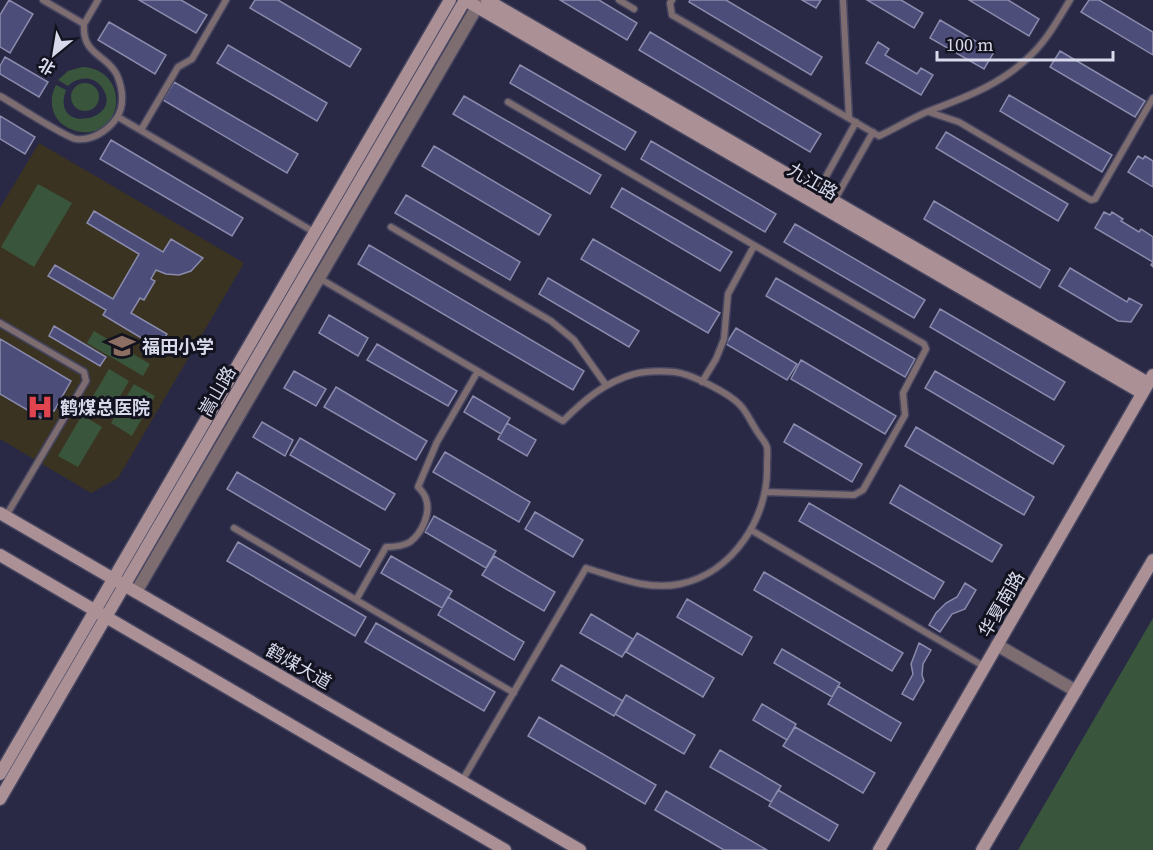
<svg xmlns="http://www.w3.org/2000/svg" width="1153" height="850" viewBox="0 0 1153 850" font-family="'Source Serif 4','Noto Sans SC',serif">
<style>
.education{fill:#3b3322}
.green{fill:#39563c}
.building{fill:#4d4d79;stroke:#898aac;stroke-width:1.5}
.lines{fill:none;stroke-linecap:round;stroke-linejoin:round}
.lane-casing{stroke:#454560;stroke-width:9}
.street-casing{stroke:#454560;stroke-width:15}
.secondary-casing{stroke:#454560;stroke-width:15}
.lane{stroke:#7d6c70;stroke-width:6}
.street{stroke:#7d6c70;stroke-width:12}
.secondary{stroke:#ab9096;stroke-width:12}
.labels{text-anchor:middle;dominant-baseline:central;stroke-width:6;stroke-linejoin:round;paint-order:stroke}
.street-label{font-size:18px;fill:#d8daec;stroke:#131320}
.poi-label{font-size:18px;font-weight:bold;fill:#d8daec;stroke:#131320;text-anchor:start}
</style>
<rect width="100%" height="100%" fill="#292945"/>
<path class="education" d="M39,143L244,263L118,478L91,493L0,439V208Z"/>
<path class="green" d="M82,67C130,69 125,136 82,132C73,131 64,127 58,120C50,109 50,96 56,85L66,90C49,136 128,121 101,86C92,75 77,77 68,86L58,80L68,71Z
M71 97a14 14 0 1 1 28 0a14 14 0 1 1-28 0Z
M38,184L72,203L34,267L1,247Z
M94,331L150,364L143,376L87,343Z
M109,369L129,381L106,420L86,408Z
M134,384L155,396L132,436L111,423Z
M82,415L102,427L78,467L58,456Z
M1153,618V850H1018Z"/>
<path class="building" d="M9,0L33,14L10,53L0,47V15Z
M139,0H181L207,15L196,33Z
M255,0H278L361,49L350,67L250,8Z
M560,0H599L637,23L627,40Z
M690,0H726L822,57L811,75L689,2Z
M802,0H821L816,8Z
M867,0H901L923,13L914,28Z
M969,0H1008L1039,19L1029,36Z
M1089,0H1099L1153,32V55L1081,12Z
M940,20L994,52L984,69L930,38Z
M109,22L166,55L155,74L98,40Z
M650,32L821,134L810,152L639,50Z
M878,42L889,49L885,55L917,74L921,68L933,75L921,95L866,63Z
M228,45L327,103L317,121L217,63Z
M1060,51L1145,101L1135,117L1050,67Z
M5,57L48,82L39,97L0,74V66Z
M520,65L636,132L625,150L510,83Z
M174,82L298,154L287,173L163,100Z
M1009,95L1112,155L1102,172L1000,111Z
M464,96L601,175L590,194L453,114Z
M0,116L35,137L25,154L0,139Z
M946,132L1068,204L1058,221L936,148Z
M111,140L243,218L232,236L100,159Z
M651,141L776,214L765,232L641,159Z
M434,146L551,215L539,235L422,166Z
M1138,156L1143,159L1145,156L1153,161V187L1128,172Z
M622,188L732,252L720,271L611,207Z
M406,195L520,262L510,280L395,213Z
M934,201L1050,270L1040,288L924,219Z
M94,211L163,252L171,239L203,258L191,271L179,275L166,274L156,270L151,279L155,281L144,300L140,298L131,313L167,334L158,348L103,315L106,310L48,276L55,265L113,299L139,254L87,223Z
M1104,212L1110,215L1112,212L1123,219L1121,221L1139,232L1141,229L1153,237V267L1151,265L1153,262L1095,228Z
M795,224L925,300L914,318L784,242Z
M593,239L720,313L708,333L581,259Z
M369,245L584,371L573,390L358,264Z
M1070,268L1127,302L1129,298L1142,305L1131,322L1118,321L1059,286Z
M548,278L639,331L629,347L539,294Z
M776,278L915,359L905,377L766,296Z
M940,309L1065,382L1054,400L930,327Z
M329,315L368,338L358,356L319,333Z
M54,326L106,357L100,366L49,336Z
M736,328L797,364L787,380L726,344Z
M0,339L71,381L54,411L48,408L41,418L0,394Z
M377,344L457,391L448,406L367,360Z
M801,360L896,416L885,434L791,379Z
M294,371L326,389L316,406L284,388Z
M935,371L1064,446L1053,464L925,388Z
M336,387L427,441L416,460L324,407Z
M473,396L510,418L501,434L464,412Z
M262,422L293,440L285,456L253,437Z
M507,423L536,440L527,456L498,439Z
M794,424L862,464L852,482L784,442Z
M916,427L1034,497L1024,515L905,446Z
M300,438L395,494L385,510L290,455Z
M445,452L530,502L519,522L433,472Z
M237,472L370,550L360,567L227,489Z
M900,485L1002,545L992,562L890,503Z
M809,503L944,582L934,599L799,521Z
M535,512L583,540L573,557L525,529Z
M434,516L496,551L486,568L425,532Z
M238,542L366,617L355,636L227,561Z
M391,556L452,591L442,608L381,573Z
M494,556L555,592L544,611L482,575Z
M764,572L903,653L892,671L754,590Z
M965,583L976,590L965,609L952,614L940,632L929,625L936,613L946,603L957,597Z
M448,597L524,642L514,660L438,615Z
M687,599L752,637L742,655L677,617Z
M591,614L633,639L622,657L580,633Z
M376,623L495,692L484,711L365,642Z
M637,633L714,678L703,697L626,652Z
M919,643L931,650L923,664L922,675L924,681L913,700L902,694L913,674L911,664Z
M782,649L840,683L832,697L774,663Z
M561,665L623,701L614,716L552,680Z
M838,686L901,723L891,741L828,704Z
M626,695L695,735L684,754L615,714Z
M762,704L796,724L787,740L753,720Z
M539,717L656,785L645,804L528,736Z
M795,727L875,773L863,793L783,746Z
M720,750L781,786L771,802L710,767Z
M778,790L838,825L829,841L769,806Z
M666,791L767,850H724L655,810Z"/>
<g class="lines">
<g class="lane-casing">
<path id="lane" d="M619,0L634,9
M672,0L670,3L672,15L879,136C896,128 912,118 929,111C967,97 1004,83 1033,53C1048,38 1059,18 1070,0
M843,0L849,118
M84,24L98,0
M0,96C13,103 66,138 76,139C92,141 107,131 116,119C125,106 123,89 117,75C107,54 82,56 84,24L43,0
M508,102L924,344L926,349L903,393L905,415L863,490L854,495L766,492
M929,112L959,122L1091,200L1095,199L1153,98
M118,117L314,232
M141,130L178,67L192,59L226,0
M818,191L856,122
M834,201L873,132
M391,227L551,321L574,340L606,385
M319,278L563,421C584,400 605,382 634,374C646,371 664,371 675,372C691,374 729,393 740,405C746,411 750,420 755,428C758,434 765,441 767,447C768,452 767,460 767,465C769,517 733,573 680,584C648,591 616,577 586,568L462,781
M0,323L84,372L86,381L6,516
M702,382L716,359L724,339L728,294L754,246
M234,528L514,693
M751,530L985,667
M356,600L386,547C394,547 403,546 410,542C422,533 431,513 426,499C425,495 421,490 418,487L437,442L478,371"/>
</g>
<g class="street-casing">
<path id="street" d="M136,592L481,0
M997,645L1076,691"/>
</g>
<g class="secondary-casing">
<path id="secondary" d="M487,0L1148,383
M0,513L580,850
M0,555L505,850
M0,774L450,0
M0,799L465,0L1142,393
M879,850L1153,375
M982,850L1153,560"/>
</g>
<use href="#lane" class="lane"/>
<use href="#street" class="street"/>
<use href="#secondary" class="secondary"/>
</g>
<defs>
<g id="school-bare" transform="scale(2.07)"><path d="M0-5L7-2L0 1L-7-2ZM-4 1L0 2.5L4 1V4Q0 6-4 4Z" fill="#8d6e63" stroke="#131320" stroke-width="2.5" paint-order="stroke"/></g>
<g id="hospital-bare" transform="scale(2.07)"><path d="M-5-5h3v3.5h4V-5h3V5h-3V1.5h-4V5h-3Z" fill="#e0444e" stroke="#131320" stroke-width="2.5" paint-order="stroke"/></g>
</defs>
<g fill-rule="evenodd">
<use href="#school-bare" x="122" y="346"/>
<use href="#hospital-bare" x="40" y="407"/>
</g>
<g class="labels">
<g class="street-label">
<text transform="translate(813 181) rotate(30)">九江路</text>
<text transform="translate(217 391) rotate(-60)">嵩山路</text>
<text transform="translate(1001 604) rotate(-60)">华夏南路</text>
<text transform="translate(299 666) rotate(30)">鹤煤大道</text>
</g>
<g class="poi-label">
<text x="142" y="346">福田小学</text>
<text x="60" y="407">鹤煤总医院</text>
</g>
</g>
<g transform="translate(54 54) rotate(210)" stroke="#131320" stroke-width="4.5" paint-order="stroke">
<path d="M0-4.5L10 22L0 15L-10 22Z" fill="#d8daec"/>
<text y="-9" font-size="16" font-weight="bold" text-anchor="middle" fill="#d8daec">北</text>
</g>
<path d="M937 51v9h176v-9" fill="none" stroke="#d8daec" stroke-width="3"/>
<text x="946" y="51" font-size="18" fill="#d8daec" stroke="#131320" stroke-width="4.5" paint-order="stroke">100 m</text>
</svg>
